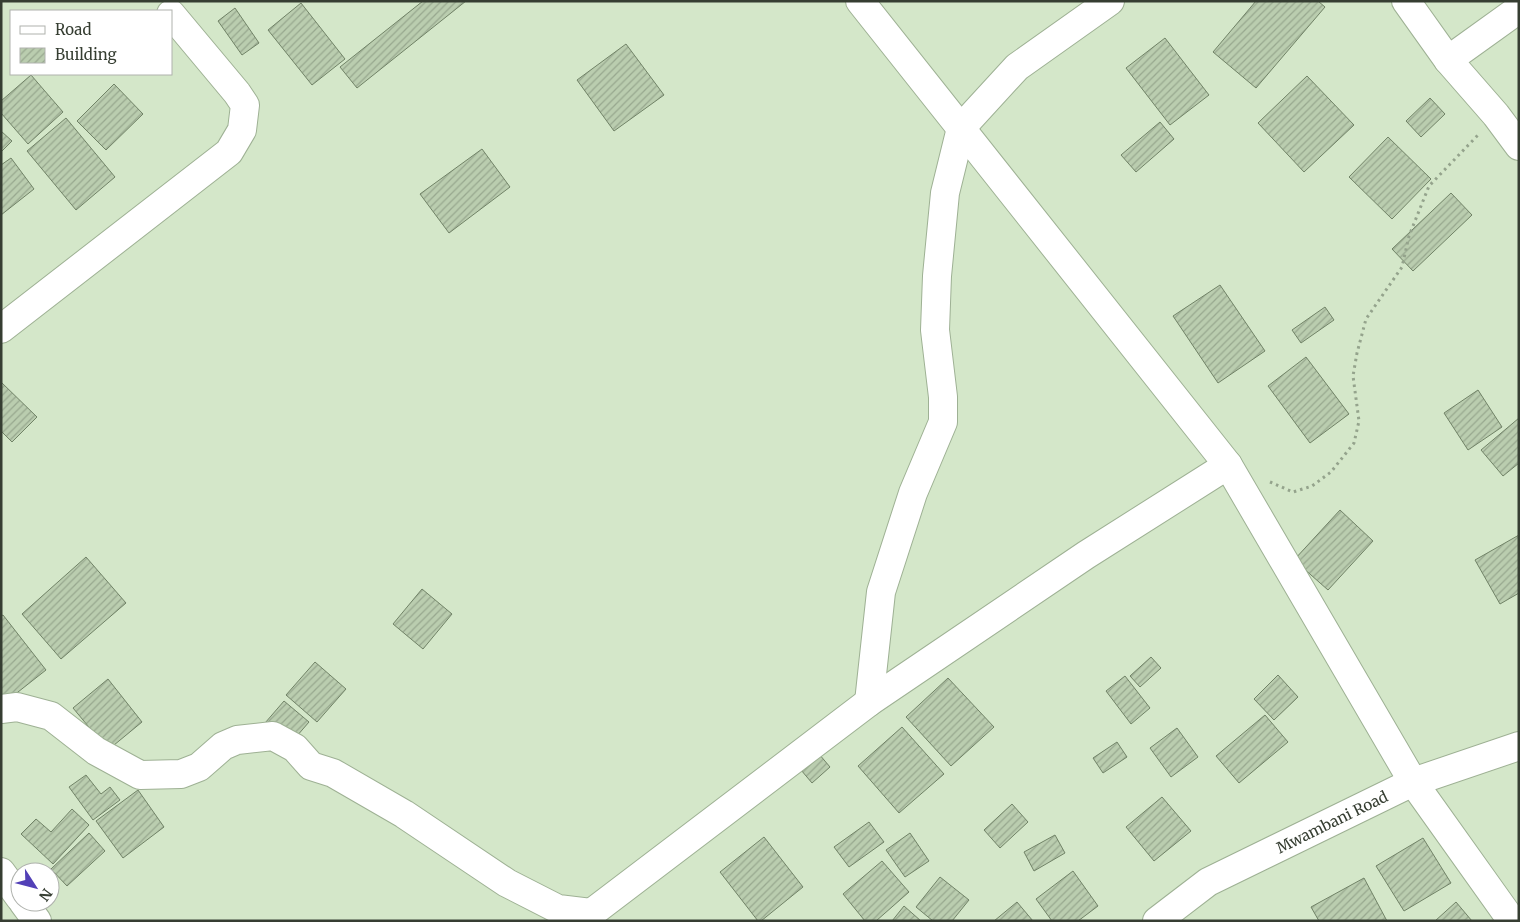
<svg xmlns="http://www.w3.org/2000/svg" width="1520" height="922" viewBox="0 0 1520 922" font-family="Merriweather,serif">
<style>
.building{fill:url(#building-hatch);stroke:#718367}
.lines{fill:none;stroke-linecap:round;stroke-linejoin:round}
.minor-casing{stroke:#9eb194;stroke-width:30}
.path{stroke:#94a38c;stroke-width:3;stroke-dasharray:2.5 4;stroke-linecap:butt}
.minor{stroke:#fff;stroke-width:28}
.labels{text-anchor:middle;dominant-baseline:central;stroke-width:5;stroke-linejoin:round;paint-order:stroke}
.street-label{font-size:15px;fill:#363e32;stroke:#fff}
</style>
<defs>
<pattern id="building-hatch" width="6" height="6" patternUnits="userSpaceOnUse" patternTransform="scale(1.25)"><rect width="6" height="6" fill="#bacdaf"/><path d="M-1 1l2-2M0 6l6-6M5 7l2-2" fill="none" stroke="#98a88f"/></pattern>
</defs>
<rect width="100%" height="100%" fill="#d4e7c9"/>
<path class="building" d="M423,1H466L357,88L340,67Z
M1256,1H1318L1325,7L1256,88L1213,52Z
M301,3L345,59L312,85L268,30Z
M235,8L259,43L242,55L218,21Z
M1165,38L1209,95L1170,125L1126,68Z
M626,44L664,95L614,131L577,80Z
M31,75L63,112L28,144L1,113V101Z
M1307,76L1354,125L1304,172L1258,123Z
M114,84L143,114L106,150L77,121Z
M1430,98L1445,114L1421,137L1406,121Z
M66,118L115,177L76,210L27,151Z
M1160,122L1174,139L1136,172L1121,155Z
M1,131L12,141L1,152Z
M1388,137L1431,179L1392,219L1349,177Z
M482,149L510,187L449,233L420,194Z
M11,158L34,189L1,215V165Z
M1451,193L1472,215L1413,271L1392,249Z
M1220,285L1265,351L1218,383L1173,316Z
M1325,307L1334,320L1301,343L1292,330Z
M1306,357L1349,414L1310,443L1268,386Z
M1,382L37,417L12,442L1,431Z
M1478,390L1502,427L1468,450L1444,413Z
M1519,418V463L1503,476L1481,450Z
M1340,510L1373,541L1328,590L1294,560Z
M1519,535V593L1500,604L1475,560Z
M86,557L126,603L61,659L22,614Z
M422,589L452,614L423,649L393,624Z
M3,615L46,670L4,703L1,699V616Z
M1151,657L1161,668L1140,687L1130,676Z
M315,662L346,689L317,722L286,695Z
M1278,675L1298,697L1274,720L1254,699Z
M1125,676L1150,708L1131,724L1106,691Z
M948,678L994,727L951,766L906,717Z
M108,679L142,722L108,750L73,708Z
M284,701L309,722L290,744L265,723Z
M1265,715L1288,742L1239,783L1216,756Z
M902,727L944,774L899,813L858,766Z
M1177,728L1198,757L1171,777L1150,748Z
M1117,742L1127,757L1103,773L1093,758Z
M819,754L830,767L812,783L801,770Z
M86,775L101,794L110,787L120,800L93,820L69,787Z
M138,790L164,827L123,858L96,821Z
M1162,797L1191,831L1154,861L1126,827Z
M1012,804L1028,822L1000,848L984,830Z
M72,809L89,825L53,864L21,834L36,819L51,832Z
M869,822L884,842L849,867L834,847Z
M89,833L105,851L67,886L51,869Z
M910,833L929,861L905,877L886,850Z
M1055,835L1065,853L1034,871L1024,852Z
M764,837L803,887L761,921H758L720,872Z
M1423,838L1451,883L1404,911L1376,866Z
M882,861L909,892L876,921H865L843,894Z
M1073,871L1098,906L1078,921H1052L1036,899Z
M940,877L969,900L952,921H933L916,907Z
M1364,878L1387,921H1319L1311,907Z
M1017,902L1033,921H994Z
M1456,902L1472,921H1435Z
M904,906L921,921H892Z"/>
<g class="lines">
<g class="minor-casing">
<g id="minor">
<path d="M860,1L1228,465L1413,782L1512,921"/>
<path d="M1406,1L1448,60L1496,115L1519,146"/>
<path d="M1448,60L1519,9"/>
<path d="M1,329L229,152L242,130L245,105L237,93L171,14"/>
<path d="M869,702L881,592L913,493L943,422V397L935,330L937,276L945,193L961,128L1017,67L1110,1"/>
<path d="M1,709L17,707L51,716L96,751L140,775L181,774L199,767L223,746L237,740L273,736L295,748L311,766L333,773L404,814L507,883L558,909L591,913"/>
<path d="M1,872L20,898"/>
<path d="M23,902L37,921"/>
<path d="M581,921L869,702L1086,555L1228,465"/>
<path id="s1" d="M1157,921L1208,882L1413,782L1519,746"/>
</g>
</g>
<path class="path" d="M1270,482L1293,492L1312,486L1331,472L1354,443L1359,421L1353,376L1357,353L1366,319L1402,267L1409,236L1429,186L1478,135"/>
<use href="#minor" class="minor"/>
</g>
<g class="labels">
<g class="street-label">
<text stroke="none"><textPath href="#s1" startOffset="202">Mwambani Road</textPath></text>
</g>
</g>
<rect width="1520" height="922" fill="none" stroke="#363e32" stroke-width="5"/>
<rect x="10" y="10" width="162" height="65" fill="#ffffff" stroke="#afb2ad"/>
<rect x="20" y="26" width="25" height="8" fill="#ffffff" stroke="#afb2ad"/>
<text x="55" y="35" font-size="15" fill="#363e32">Road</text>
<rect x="20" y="48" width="25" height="15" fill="url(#building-hatch)" stroke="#afb2ad"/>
<text x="55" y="60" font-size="15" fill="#363e32">Building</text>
<g transform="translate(35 887) rotate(126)"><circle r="24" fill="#ffffff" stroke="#afb2ad"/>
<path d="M0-4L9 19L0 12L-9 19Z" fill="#5240b7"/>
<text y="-8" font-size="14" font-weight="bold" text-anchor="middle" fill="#363e32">N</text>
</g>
</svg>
